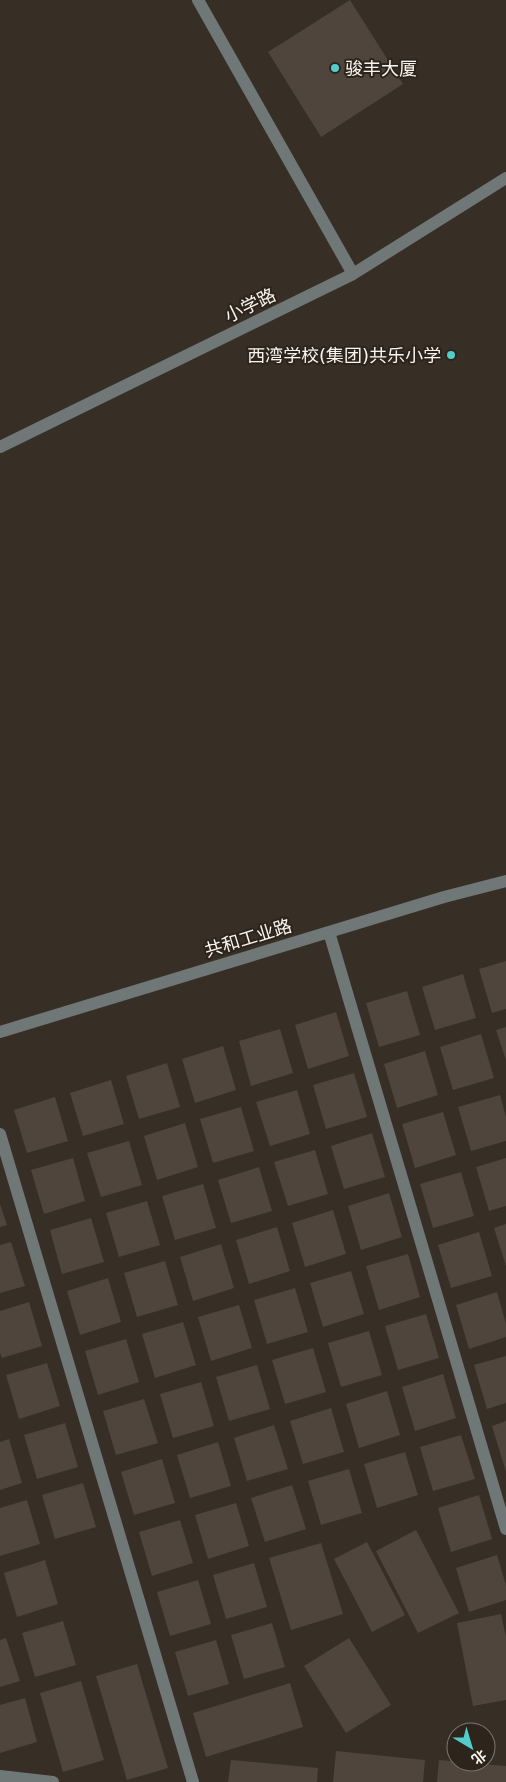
<svg xmlns="http://www.w3.org/2000/svg" width="506" height="1782" viewBox="0 0 506 1782" font-family="'DejaVu Sans','Noto Sans SC',sans-serif">
<style>
.building{fill:#4f453c}
.lines{fill:none;stroke-linecap:round;stroke-linejoin:round}
.minor{stroke:#707877;stroke-width:12}
.poi-dot{fill:#53cdcb;stroke:#2d241b;stroke-width:2}
.labels{text-anchor:middle;dominant-baseline:central;stroke-width:4;stroke-linejoin:round;paint-order:stroke}
.poi-label{font-size:18px;fill:#faf4ee;stroke:#2d241b;text-anchor:start}
.street-label{font-size:18px;fill:#faf4ee;stroke:#2d241b}
</style>
<rect width="100%" height="100%" fill="#372e25"/>
<path class="building" d="M350,0L403,84L321,137L268,52Z
M506,961V1009L492,1013L479,969Z
M463,974L476,1018L435,1030L422,987Z
M407,991L420,1035L379,1047L366,1003Z
M336,1012L349,1056L308,1069L295,1025Z
M506,1027V1060L496,1030Z
M280,1029L293,1073L251,1086L239,1041Z
M481,1034L494,1078L453,1090L440,1047Z
M223,1046L236,1090L195,1103L182,1059Z
M425,1051L438,1095L397,1108L384,1064Z
M167,1063L180,1107L139,1119L126,1076Z
M354,1073L367,1117L326,1129L313,1085Z
M111,1080L124,1124L83,1136L70,1093Z
M297,1090L310,1134L270,1146L256,1102Z
M500,1095L506,1117V1141L471,1151L458,1107Z
M55,1097L68,1141L27,1153L14,1110Z
M241,1107L254,1151L213,1163L200,1119Z
M443,1112L456,1155L415,1168L402,1124Z
M185,1123L198,1167L157,1180L144,1136Z
M372,1133L385,1177L344,1189L331,1146Z
M129,1141L142,1185L101,1197L87,1153Z
M315,1150L328,1194L288,1206L274,1162Z
M73,1158L85,1201L44,1214L31,1170Z
M506,1158V1206L489,1211L476,1167Z
M259,1167L272,1211L231,1223L218,1180Z
M461,1172L474,1216L433,1228L420,1184Z
M203,1184L216,1228L175,1240L162,1196Z
M389,1193L402,1237L361,1250L348,1206Z
M147,1201L160,1245L119,1257L106,1213Z
M0,1204L7,1225L0,1227Z
M333,1210L346,1254L305,1267L292,1223Z
M91,1218L104,1262L62,1274L50,1230Z
M506,1224V1266L494,1228Z
M277,1227L290,1271L249,1284L236,1240Z
M479,1232L492,1276L451,1288L438,1245Z
M11,1242L25,1286L0,1293V1245Z
M221,1244L234,1288L193,1301L180,1257Z
M408,1254L420,1297L379,1310L366,1266Z
M165,1261L178,1305L137,1317L124,1273Z
M351,1271L364,1314L323,1327L310,1283Z
M108,1278L121,1322L80,1335L67,1291Z
M295,1288L308,1332L267,1344L254,1300Z
M497,1292L506,1324V1337L469,1349L456,1305Z
M29,1302L42,1346L2,1358L0,1353V1311Z
M239,1305L252,1348L211,1361L198,1317Z
M426,1314L439,1358L398,1370L385,1326Z
M183,1322L196,1365L155,1378L142,1334Z
M369,1331L382,1375L341,1387L328,1343Z
M126,1339L139,1382L98,1395L85,1351Z
M313,1348L326,1392L285,1404L272,1360Z
M506,1356V1403L487,1409L474,1365Z
M47,1363L60,1406L19,1419L6,1375Z
M257,1365L270,1409L229,1421L216,1377Z
M443,1374L456,1418L415,1431L402,1387Z
M201,1382L214,1426L173,1438L160,1394Z
M387,1391L400,1435L359,1448L346,1404Z
M144,1399L158,1443L116,1455L103,1411Z
M331,1408L344,1452L303,1464L290,1421Z
M506,1421V1472L492,1426Z
M65,1423L78,1467L37,1479L24,1435Z
M274,1425L288,1469L247,1481L234,1438Z
M461,1435L475,1479L433,1491L420,1447Z
M9,1439L22,1483L0,1490V1442Z
M218,1442L231,1486L190,1498L177,1455Z
M405,1452L418,1495L377,1508L364,1464Z
M162,1459L175,1503L134,1515L121,1472Z
M349,1469L362,1513L321,1525L308,1481Z
M83,1483L96,1527L55,1539L42,1495Z
M292,1485L306,1529L265,1542L251,1498Z
M479,1495L492,1539L451,1552L438,1508Z
M27,1500L40,1544L0,1556V1508Z
M236,1503L249,1546L208,1559L195,1515Z
M180,1520L193,1563L152,1576L139,1532Z
M416,1530L459,1613L418,1633L376,1551Z
M367,1542L405,1615L372,1632L334,1559Z
M321,1543L343,1614L291,1630L269,1558Z
M497,1555L506,1585V1600L469,1612L456,1568Z
M45,1560L58,1604L17,1617L4,1573Z
M254,1563L267,1607L226,1619L213,1575Z
M198,1580L211,1624L170,1636L157,1592Z
M501,1614L506,1637V1700L473,1706L457,1623Z
M63,1621L76,1665L35,1677L22,1633Z
M272,1623L285,1667L244,1679L231,1635Z
M6,1638L20,1681L0,1687V1640Z
M349,1638L391,1705L346,1733L304,1666Z
M216,1640L229,1684L188,1696L175,1652Z
M137,1664L168,1768L127,1780L96,1676Z
M81,1681L104,1760L63,1772L40,1693Z
M290,1683L303,1727L206,1757L193,1713Z
M25,1698L37,1742L0,1753V1705Z
M336,1751L425,1760L423,1782H333Z
M231,1760L318,1768L317,1782H228Z
M439,1760L506,1766V1782H437Z"/>
<g class="lines">
<path class="minor" d="M198,0L353,274
M0,447L353,274L506,178
M329,932L506,1529
M0,1032L444,897L506,881
M0,1134L193,1782
M0,1776L53,1782"/>
</g>
<g class="poi-dot">
<circle cx="335" cy="68" r="5"/>
<circle cx="451" cy="355" r="5"/>
</g>
<g class="labels">
<g class="poi-label">
<text x="345" y="68">骏丰大厦</text>
<text x="441" y="355" text-anchor="end">西湾学校(集团)共乐小学</text>
</g>
<g class="street-label">
<text transform="translate(250 305) rotate(-26)">小学路</text>
<text transform="translate(248 938) rotate(-17)">共和工业路</text>
</g>
</g>
<g transform="translate(471 1747) rotate(142)"><circle r="24" fill="#2d241b" stroke="#7f776f"/>
<path d="M0-4L9 19L0 12L-9 19Z" fill="#53cdcb"/>
<text y="-8" font-size="14" font-weight="bold" text-anchor="middle" fill="#faf4ee">北</text>
</g>
</svg>
